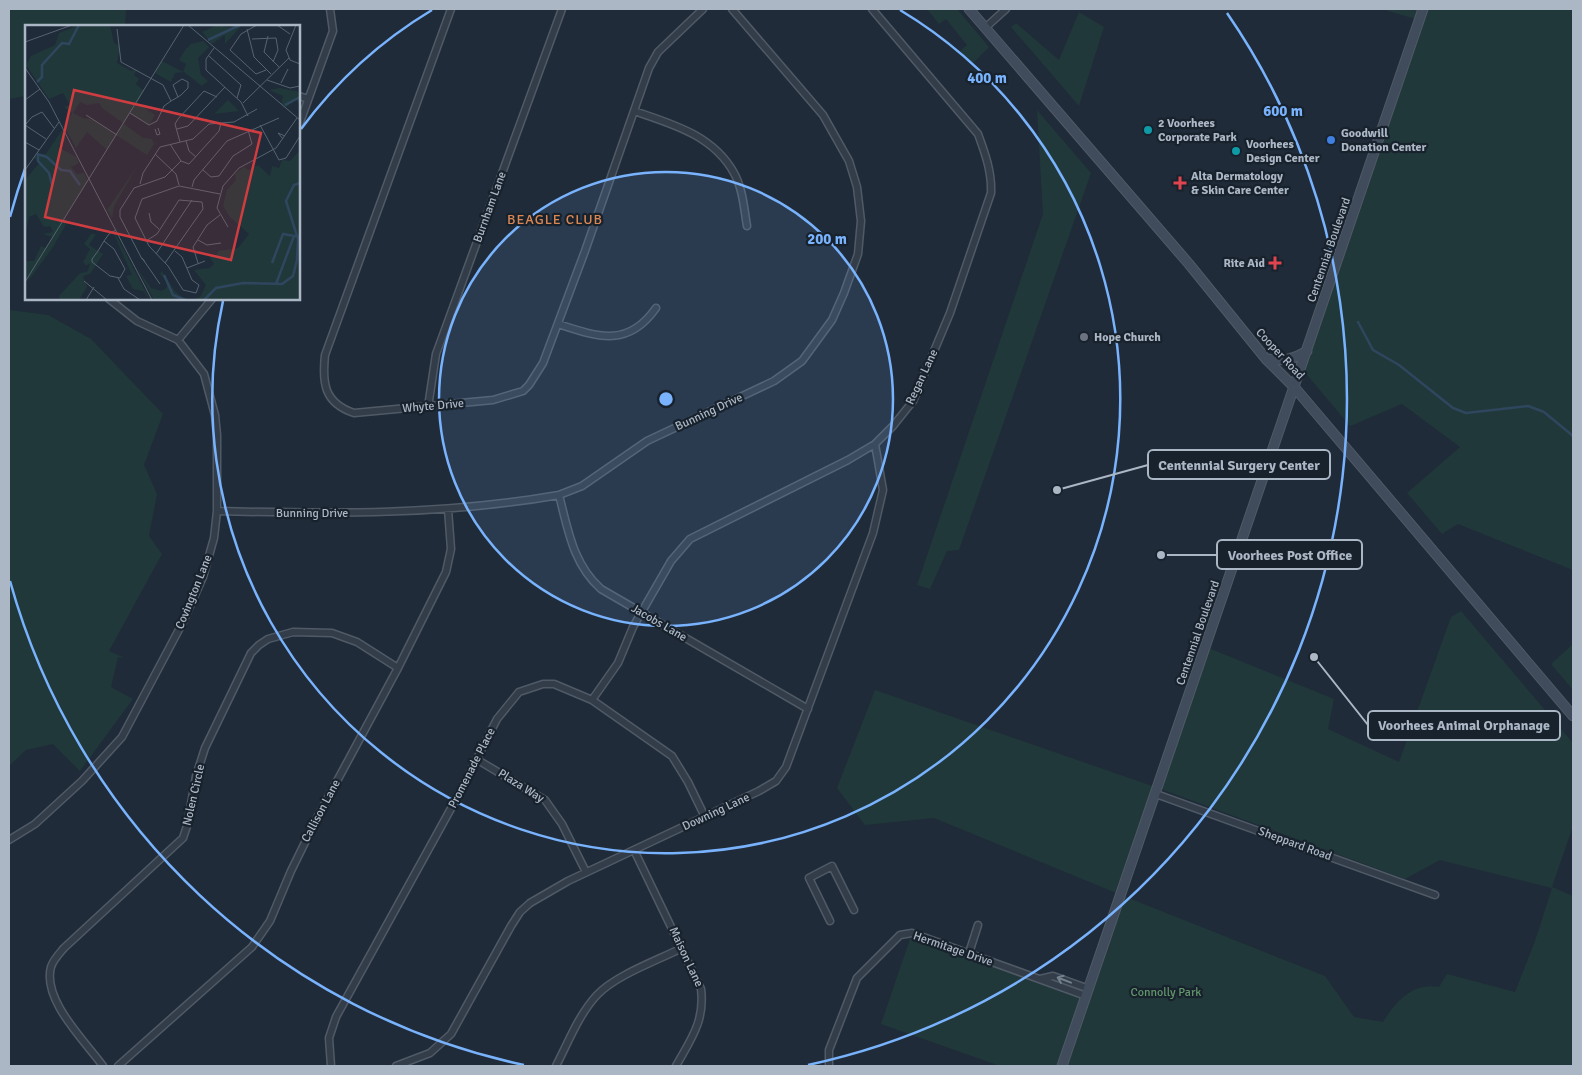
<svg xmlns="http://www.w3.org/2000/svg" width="1582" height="1075" viewBox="0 0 1582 1075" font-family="Signika,sans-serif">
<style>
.green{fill:#21383a;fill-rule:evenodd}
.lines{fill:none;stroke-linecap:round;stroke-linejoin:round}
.stream{stroke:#2f465f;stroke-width:2.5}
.street-casing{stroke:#505a67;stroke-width:9}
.secondary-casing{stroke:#505a67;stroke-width:11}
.street{stroke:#323d49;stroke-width:6}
.secondary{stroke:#404c5c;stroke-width:9}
.oneway{stroke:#75808e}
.ring{fill:none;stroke:#79b3fe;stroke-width:2.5}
.culture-dot{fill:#0f9aa8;stroke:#18222d;stroke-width:2}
.shop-dot{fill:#3f7fe0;stroke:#18222d;stroke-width:2}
.health-dot{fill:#e0444e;stroke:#18222d;stroke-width:2}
.worship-dot{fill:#6b7280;stroke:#18222d;stroke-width:2}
.labels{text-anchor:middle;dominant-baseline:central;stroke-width:4.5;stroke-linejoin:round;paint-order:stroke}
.poi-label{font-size:12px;font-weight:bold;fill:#acb7c6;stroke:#18222d;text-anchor:start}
.street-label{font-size:12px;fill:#acb7c6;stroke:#18222d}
.park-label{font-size:12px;fill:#63976c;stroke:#18222d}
.neighbourhood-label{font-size:14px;letter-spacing:1px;fill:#da8753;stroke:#18222d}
.inset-river{fill:none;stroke:#2f465f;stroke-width:2.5}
.inset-road{fill:none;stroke:#576371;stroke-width:1}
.view{fill:#d03d40;fill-opacity:0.15;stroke:#d03d40;stroke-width:2.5}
.inset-edge{fill:none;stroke:#acb7c6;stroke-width:2.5}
.centre{fill:#79b3fe;stroke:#18222d;stroke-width:2.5}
.ring-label{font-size:15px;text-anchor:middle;font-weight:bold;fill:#79b3fe;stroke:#18222d;stroke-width:4.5;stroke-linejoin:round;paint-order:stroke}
.leader{fill:none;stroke:#acb7c6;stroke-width:2}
.callout-dot{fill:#acb7c6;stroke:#18222d;stroke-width:2}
.callout{fill:#18222d;stroke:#acb7c6;stroke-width:2}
.callout-label{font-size:14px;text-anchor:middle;font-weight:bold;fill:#acb7c6}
</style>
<rect width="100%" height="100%" fill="#1f2b38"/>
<path class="green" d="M9,9H126L125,26H26V96L9,99Z
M927,9H957L989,47L971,65L960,51L967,45L946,19L939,24Z
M1382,9H1573V570L1458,524L1442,534L1407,493L1460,447L1402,404L1350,426L1302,369L1422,21Z
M1079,12L1104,27L1079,106L1011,27L1016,23L1059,60Z
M1037,110L1091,173L959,550L947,551L930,589L917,585L1043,214Z
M9,310L48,315L91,339L163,414L144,465L157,494L149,536L162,554L109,651L125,658L118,657L111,687L133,699L80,771L53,744L26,750L9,766Z
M1461,611L1573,743V826L1552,887L1573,896V1066H1000L881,1024L912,933L1086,996L1121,895L934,818L865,825L837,788L875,690L1158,788L1206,647L1334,699L1328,729L1399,762L1451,617ZM1158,788L1405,879L1440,860L1552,888L1535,941L1515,992L1447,974L1439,987C1413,982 1396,1001 1383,1022L1354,1017L1325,976L1121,895Z
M1573,644V690L1551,664Z"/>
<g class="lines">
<path class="stream" d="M1358,322L1373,350L1399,365L1453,408L1466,413L1528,406L1544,412L1573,436"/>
<g class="street-casing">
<path id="street" d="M451,9L325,355C322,383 324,403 354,413L493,400L523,391L529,385L543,363L585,251L649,68L658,52L703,9
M985,28L1006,9
M299,96L308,99
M634,111C672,124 713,135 734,173C743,189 744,209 747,226
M299,125L333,31L330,9
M558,324C598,337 628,348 656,308
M178,340L212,299
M428,407L436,354L562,9
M559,495C568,530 573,564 601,589L808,709
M217,511C332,514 445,515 559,495L582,486L647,441L774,381L802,361L832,320L844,293L858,254L861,221L857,187L849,161L823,115L732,9
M592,700L618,663L633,627L671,561L690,539L848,460L875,444L893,426L913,401L950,313L991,193C992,172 985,153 978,134L872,9
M476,759L545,800L562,824L586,872
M1156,794L1435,895
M9,840L35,824L82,781L122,737L183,622L203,577L214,538L217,511V435L215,415L204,374L178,340L137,321L109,299
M634,850L701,989C705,1021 691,1039 676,1066
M830,921L809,878L832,866L854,910
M969,953L978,925
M1040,979L1053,976L1089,989
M103,1066C85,1041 42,1000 51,967C53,960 59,954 64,948L183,838L187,826L196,776L205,748L251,653L259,645L268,639L293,632L332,633L357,642L398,668
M118,1066L252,947L270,921L291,871L317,818L398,668L446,572L451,549L448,509
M331,1066L329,1038L336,1017L459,794L497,719L519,692L543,684H554L592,700L672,756L688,782L705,817
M396,1066L430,1053L451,1034L511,926L520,912L530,903L568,881L759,791L776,781L786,767L873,533L883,490L875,444
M556,1066C568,1043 579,1014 597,995C616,975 656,961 682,948
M829,1066V1050L857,978L900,935L912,933L1086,996"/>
</g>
<g class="secondary-casing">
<path id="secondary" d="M969,9L1189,264L1266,359L1295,388L1573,716
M1266,359C1283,361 1293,360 1307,351
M1062,1066L1423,9"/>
</g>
<use href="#street" class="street"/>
<use href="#secondary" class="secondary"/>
</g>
<defs><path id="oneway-shaft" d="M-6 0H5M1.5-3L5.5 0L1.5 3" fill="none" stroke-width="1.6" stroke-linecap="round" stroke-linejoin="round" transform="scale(1.25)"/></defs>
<use class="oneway" href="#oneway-shaft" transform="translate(1064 980) rotate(-159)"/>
<circle cx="666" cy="399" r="227" fill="#79b3fe" fill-opacity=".12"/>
<g class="ring">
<circle cx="666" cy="399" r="227"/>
<path d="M301 129A454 454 0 0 1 432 10M900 10A454 454 0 1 1 223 301"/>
<path d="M524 1065A681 681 0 0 1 10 581M10 217A681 681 0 0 1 26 166M1227 13A681 681 0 0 1 808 1065"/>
</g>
<g class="culture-dot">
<circle cx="1148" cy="130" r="5"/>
<circle cx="1236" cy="151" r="5"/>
</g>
<circle class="shop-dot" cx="1331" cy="140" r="5"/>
<g class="health-dot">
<path d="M1177.5 175.5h5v5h5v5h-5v5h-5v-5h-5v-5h5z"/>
<path d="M1272.5 255.5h5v5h5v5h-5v5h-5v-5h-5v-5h5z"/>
</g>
<circle class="worship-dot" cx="1084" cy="337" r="5"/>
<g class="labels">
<g class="poi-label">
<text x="1158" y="123">2 Voorhees<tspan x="1158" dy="14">Corporate Park</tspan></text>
<text x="1341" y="133">Goodwill<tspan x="1341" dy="14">Donation Center</tspan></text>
<text x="1246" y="144">Voorhees<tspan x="1246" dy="14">Design Center</tspan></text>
<text x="1191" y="176">Alta Dermatology<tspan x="1191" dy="14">&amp; Skin Care Center</tspan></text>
<text x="1265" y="263" text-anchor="end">Rite Aid</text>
<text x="1094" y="337">Hope Church</text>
</g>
<g class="street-label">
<text transform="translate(490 207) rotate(-70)">Burnham Lane</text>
<text transform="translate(1329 250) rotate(-71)">Centennial Boulevard</text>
<text transform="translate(1280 354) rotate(47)">Cooper Road</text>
<text transform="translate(922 377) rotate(-65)">Regan Lane</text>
<text transform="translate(433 406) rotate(-5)">Whyte Drive</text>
<text transform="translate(709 412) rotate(-25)">Bunning Drive</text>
<text x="312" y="513">Bunning Drive</text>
<text transform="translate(194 592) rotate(-68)">Covington Lane</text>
<text transform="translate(659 623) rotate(30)">Jacobs Lane</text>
<text transform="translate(1198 633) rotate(-71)">Centennial Boulevard</text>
<text transform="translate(472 768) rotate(-63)">Promenade Place</text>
<text transform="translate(521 786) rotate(32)">Plaza Way</text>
<text transform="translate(194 795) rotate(-77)">Nolen Circle</text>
<text transform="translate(321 811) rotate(-62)">Callison Lane</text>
<text transform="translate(716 812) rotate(-25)">Downing Lane</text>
<text transform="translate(1295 844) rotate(20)">Sheppard Road</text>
<text transform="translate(953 949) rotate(19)">Hermitage Drive</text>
<text transform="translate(686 957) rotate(65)">Maison Lane</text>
</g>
<g class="park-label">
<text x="1166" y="992">Connolly Park</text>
</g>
<g class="neighbourhood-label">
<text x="555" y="219">BEAGLE CLUB</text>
</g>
</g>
<g transform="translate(25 25)">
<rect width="275" height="275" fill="#1f2b38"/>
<path d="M54,0H85L89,18L95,21L92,38L106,46L112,44L109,50L114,54L111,59L119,66L112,78L130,90L124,100L105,88L99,99L118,113L127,114L129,119L122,130L91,110L82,125L62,107L51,123L39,101L47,88L39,82L45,80L38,68L24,74L1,40L6,31L30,20L34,8ZM55,77L62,80L74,78L77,83L98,98L91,110L64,93L60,94L48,88ZM192,0L208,3L217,0L200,19V10L187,19L177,7ZM178,16L184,22L173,33L176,50L183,56L177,61L159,47L150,48L146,57L130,48L137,36L158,47L161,39L154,35L160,25L166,19ZM255,63L275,67V80L271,75L260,83L256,79L258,71L244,65ZM203,75L214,86L189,89ZM37,105L41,114L33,122L51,132L54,138L46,142L52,149L59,148L63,156L39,194L43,196L28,222L4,255L0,252V236H9L16,221L21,223L27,212L18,209L28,207L25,201L19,202L11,189L4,192L0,212V155L15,137L8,133L13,129H21ZM275,125V274L274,275H129L111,241L126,263L137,266L142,262V256L135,249L137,246L149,265L157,272L166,275L175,272L181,260L169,245L185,243L189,239L184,231L191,232L193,226L213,223L224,209L205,192L198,181L202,165L211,155L210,149L218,142L224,145L233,140L245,151L247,141L254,143L257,135L265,136ZM113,140L89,181L87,193L82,185ZM88,207L89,206L125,275L118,266L108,264L101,251L107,250ZM66,209H71L64,220L78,229L65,249L58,251L62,262L54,275H35L34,271L55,248L62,247L65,240L64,238L61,241L58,237L65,224L59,219Z" fill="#21383a" fill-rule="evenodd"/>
<path class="inset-river" d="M183,15L215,0M12,57L17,52V40L37,18L44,19L54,0M260,80L275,72M12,129L22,132L36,145L45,146L55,160M13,130V136L24,148L27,160M247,238L258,209L275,212M139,250L148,270L160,275M251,259L269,211M179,275L191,263L218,258L257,259L268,251L272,235L273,214L261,176L269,160L275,158"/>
<path class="inset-road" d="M163,0L275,95M232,0L216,9L205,25L231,49L241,45M252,0L265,9M271,0L261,25L265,35L275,39M92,4L96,37L138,60L146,76M222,4L229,32L246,49M243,11L239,27L254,42M227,14L251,13L253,25L248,37M0,17L47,0M189,23L181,34V45L216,77L223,91M184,31L216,60L212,73M0,43L24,77L127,275M242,55L265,63L275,61M256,58L263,44M0,75L15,64M218,78L264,33M105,88L124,100L132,96L139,81L146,76L153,72L156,70L163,63V57L157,54L148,60L153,72M61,90L92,110M0,100L7,92L17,87L29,103M0,100L21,114M235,100L254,135L261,133L275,111M130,104L132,110L135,109L133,103M152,104L163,101L200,62M258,114L253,108L260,111M161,116L164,126L171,132M0,117L14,125M155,117L150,99L153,94L179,66L192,72M145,119L156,136L164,139L194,106L196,98M130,129L151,149L154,160M0,145L34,97M178,145L186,152L194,151L208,131L227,119L223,105M115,159L118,148L135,122L168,114L184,99L209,97L232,84M167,162L169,155L202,116L254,93M124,188L126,197L134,204M203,202L192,183L198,161L214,143L251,123L272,93M173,215L182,220L196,218M79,216L89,224L100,244L95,253L85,251L67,237V234L73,226L79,216L84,209L91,205M121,216L132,209L154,175L177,177L178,184L140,238M150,226L157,232L167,255L174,260L171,268L158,265L143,241L124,221L110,193L117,174L154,161L195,169M131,229L167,175M117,234L95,192V185L109,163L140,152L156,136M120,237L117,233L135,259M173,238L168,222L182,200L195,190M162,243L180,236M93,253L99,264L115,275M59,256L82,275M0,257L159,0M61,275L69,262"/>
<path class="view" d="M49,65L236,108L206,235L20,192Z"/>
<rect width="275" height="275" class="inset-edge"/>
</g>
<circle cx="666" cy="399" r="8" class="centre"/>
<g class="ring-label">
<text x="987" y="83">400 m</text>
<text x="1283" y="116">600 m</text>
<text x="827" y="244">200 m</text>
</g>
<path class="leader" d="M1057 490L1148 465M1161 555L1217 555M1314 657L1368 725"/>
<g class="callout-dot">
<circle cx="1057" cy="490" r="5"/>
<circle cx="1161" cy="555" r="5"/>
<circle cx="1314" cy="657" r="5"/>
</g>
<g class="callout">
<rect x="1148" y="450" width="182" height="29" rx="5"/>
<rect x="1217" y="540" width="145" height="29" rx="5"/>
<rect x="1368" y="711" width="192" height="29" rx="5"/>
</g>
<g class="callout-label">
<text x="1239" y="470">Centennial Surgery Center</text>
<text x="1290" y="560">Voorhees Post Office</text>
<text x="1464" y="730">Voorhees Animal Orphanage</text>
</g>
<rect width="1582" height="1075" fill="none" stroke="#acb7c6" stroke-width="20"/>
</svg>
